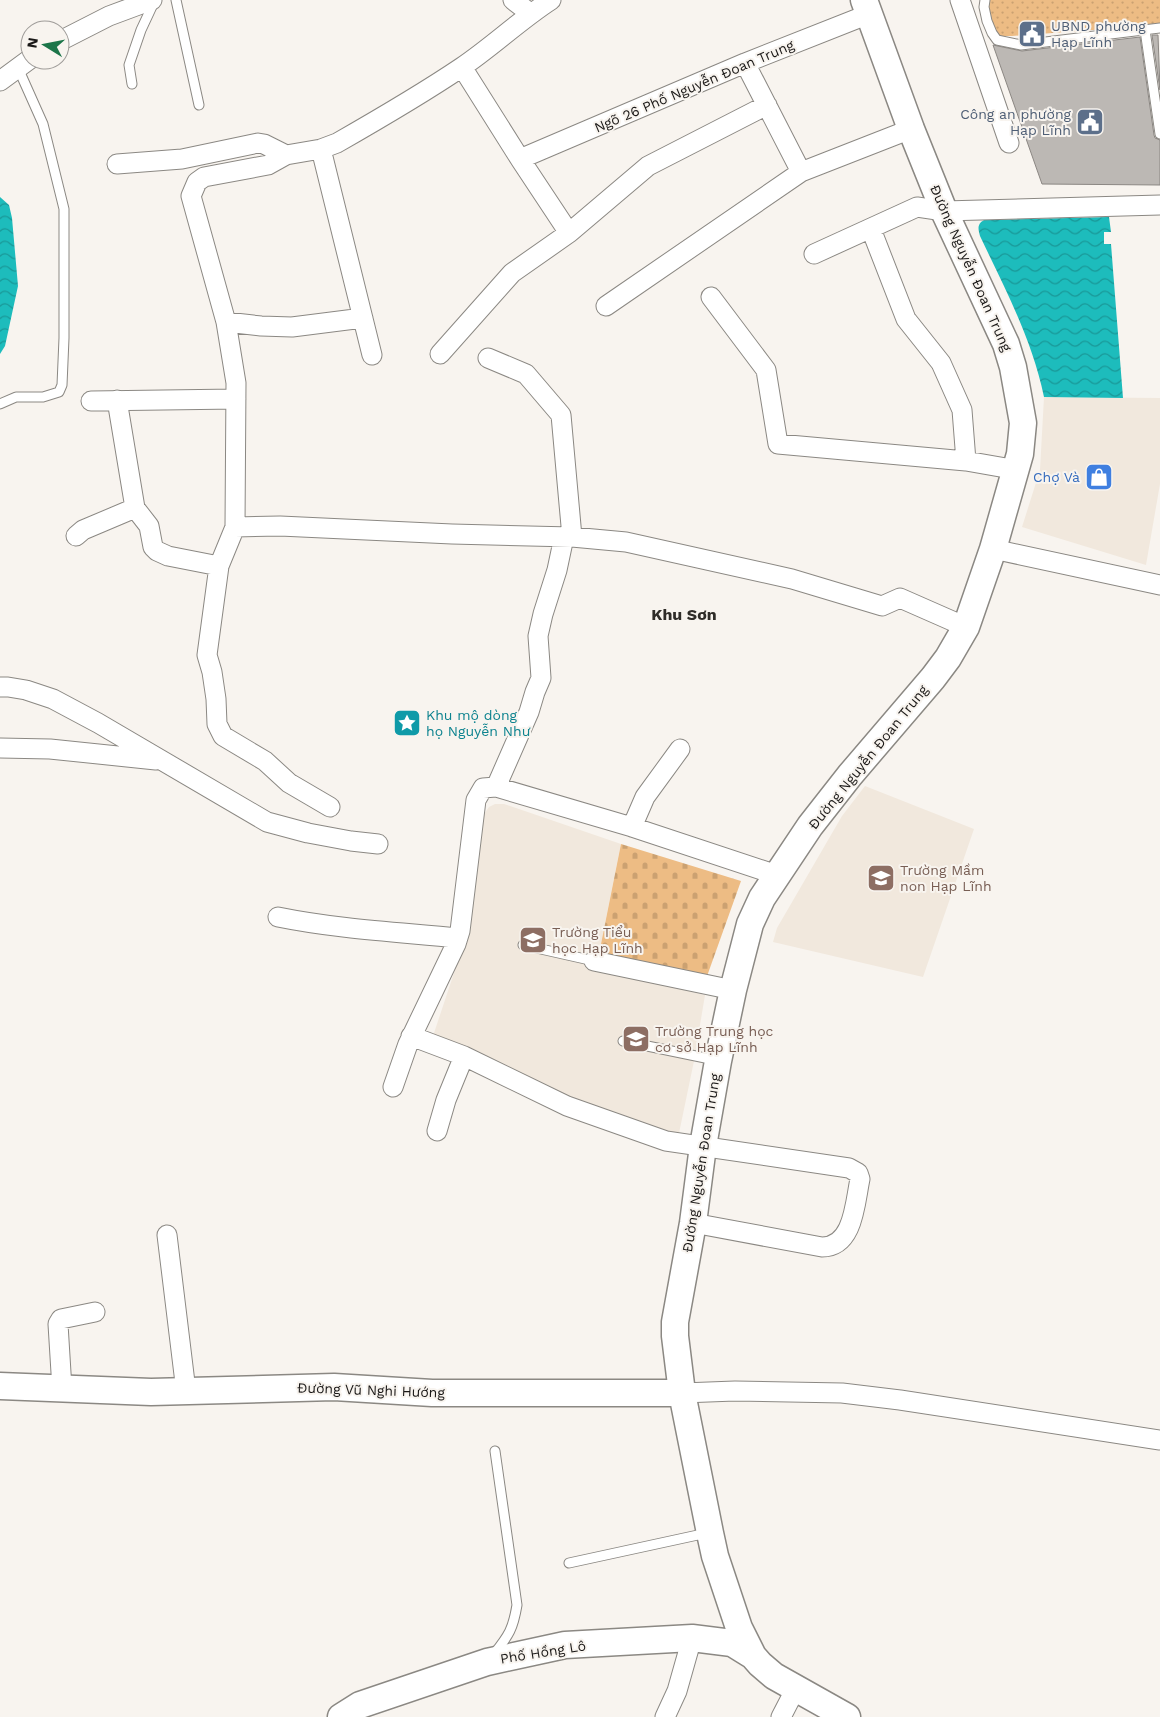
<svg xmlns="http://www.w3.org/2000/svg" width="1160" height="1717" viewBox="0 0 1160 1717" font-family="'Work Sans',sans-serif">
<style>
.built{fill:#f1e8dd}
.grass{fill:url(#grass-dots)}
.cemetery{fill:url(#cemetery-stones)}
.water{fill:url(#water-waves)}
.building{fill:#bcb8b4;stroke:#8b8783}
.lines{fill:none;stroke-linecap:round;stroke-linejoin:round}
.lane-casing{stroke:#8b8883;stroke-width:11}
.street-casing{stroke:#8b8883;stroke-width:21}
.secondary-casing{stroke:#8b8883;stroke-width:29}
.lane{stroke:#fff;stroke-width:9}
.street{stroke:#fff;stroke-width:19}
.secondary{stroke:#fff;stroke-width:26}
.labels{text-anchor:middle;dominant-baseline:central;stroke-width:4;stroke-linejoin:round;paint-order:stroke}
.service-label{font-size:14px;fill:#4e5e75;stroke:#f8f4ef;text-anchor:start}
.street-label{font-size:14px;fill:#1a1817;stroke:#f8f4ef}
.shop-label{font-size:14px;fill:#366cbe;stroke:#f8f4ef;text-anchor:end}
.culture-label{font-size:14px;fill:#0d838f;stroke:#f8f4ef;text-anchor:start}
.education-label{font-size:14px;fill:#785e54;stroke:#f8f4ef;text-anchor:start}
.quarter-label{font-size:16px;font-weight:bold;fill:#2f2c28;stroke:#f8f4ef}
</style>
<defs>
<pattern id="grass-dots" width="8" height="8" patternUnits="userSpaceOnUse" patternTransform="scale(1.25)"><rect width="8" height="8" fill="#edbc84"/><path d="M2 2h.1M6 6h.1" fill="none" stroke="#cba171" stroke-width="1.8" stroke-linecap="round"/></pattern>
<pattern id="cemetery-stones" width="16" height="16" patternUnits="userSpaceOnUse" patternTransform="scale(1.25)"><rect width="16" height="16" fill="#edbc84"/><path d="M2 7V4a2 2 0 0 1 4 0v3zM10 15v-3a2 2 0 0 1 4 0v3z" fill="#cba171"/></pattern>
<pattern id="water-waves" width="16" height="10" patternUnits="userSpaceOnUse" patternTransform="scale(1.25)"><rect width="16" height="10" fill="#1dbcbc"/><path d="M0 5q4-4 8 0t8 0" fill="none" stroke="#199898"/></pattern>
</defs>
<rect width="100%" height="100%" fill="#f8f4ef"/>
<path class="built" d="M1044,397L1160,398V484L1146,565L1022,527L1040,470Z
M865,786L974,829L923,977L773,942L777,928L842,816Z
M495,804H504L621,844L596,969L705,995L694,1061L678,1138L569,1101L555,1090L433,1036L459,958L476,850L484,814L489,807Z"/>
<path class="grass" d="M990,0H1160V25L1012,36H998C993,26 987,11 990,0Z"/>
<path class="cemetery" d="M621,844L741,881L706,979L599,954Z"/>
<path class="water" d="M0,197L9,205L12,218L18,286L5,346L0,354Z
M1109,217L1111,232H1104V244H1111L1123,398L1044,397C1032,339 1005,289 980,236C978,229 977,224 984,220Z"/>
<path class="building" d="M1152,35H1158L1160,90Z
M1140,37L1154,135L1155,138L1160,140V185L1042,184L993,45L1022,51Z"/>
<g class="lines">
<g class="lane-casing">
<path id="lane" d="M176,0L199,105
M985,0L984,7L987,21L992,33L997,40L1021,45L1160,28
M1145,30L1160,134
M132,84L129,65L141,30L155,0
M0,404L16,397H43L59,392L62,385L64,338V209L43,124L18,68
M523,945L594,961
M623,1041L715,1060
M569,1563L707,1533
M494,1654C509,1635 513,1629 517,1605L495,1451"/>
</g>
<g class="street-casing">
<path id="street" d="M513,0L530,13
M960,0L1009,143
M60,41L109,16L152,0
M745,63L801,172
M462,67L520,159L569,233
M0,81L30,59
M321,149L372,355
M520,159L745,63L869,14
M117,164L182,159L258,143L264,144L286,155
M871,229L906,319L941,363L962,410L966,461
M814,254L917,207L944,211L1160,205
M711,297L766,370L778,444L966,461L1017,470
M606,306L801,172L911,129
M226,322L261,326L292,327L363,318
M440,354L512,273L569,233L648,166L767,105
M488,358L526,374L561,415L572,537
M117,400L135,508
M91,401L236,399
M235,527L280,526L452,534L572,537L626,542L792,579L882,606L900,598L966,627
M76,536L83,530L135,508L149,526L153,547L157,551L168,556L219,566
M993,549L1160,585
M0,687H8L26,690L53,699L98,723L267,822L308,833L351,841L378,844
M0,748L50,749L156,760
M496,787L529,712L535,692L541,678L538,636L543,614L557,570L564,537
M330,807L289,783L265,761L223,736L217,724L216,699L212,672L207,655L219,566L235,527L236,383L226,322L191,196L197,182L204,177L268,165L286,155L321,149L337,143C379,119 422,94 462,67C493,46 520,20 551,0
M632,827L645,797L680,749
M278,917C337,929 397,932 458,938
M594,961L733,990
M411,1036L464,1056L567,1106L666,1141L849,1168L858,1173L860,1179C855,1202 854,1247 822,1247L693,1223
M393,1087L408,1044L456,944L460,931L476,800L483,788L496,787L632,827L777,875
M437,1131L446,1100L464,1056
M167,1235L186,1391
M62,1389L58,1324L61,1319L95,1312
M682,1393L735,1391L842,1393L900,1400L1160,1440
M665,1717L677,1691L692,1638
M781,1717L796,1688"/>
</g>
<g class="secondary-casing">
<path id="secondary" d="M0,1386L151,1392L334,1387L432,1393H682
M341,1717L360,1705L487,1662L565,1645L692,1638L732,1643L753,1656
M847,1717L774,1676L760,1664L753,1656L739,1628L715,1556L710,1533L682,1393L675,1336V1322L693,1223L703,1146L718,1061L733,990L750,924L762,898L810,826L850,775L933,678L948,658L966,627L993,549L1020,454L1023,423L1013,367L1006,344L944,211L911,129L864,0"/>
</g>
<use href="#lane" class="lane"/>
<use href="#street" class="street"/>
<use href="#secondary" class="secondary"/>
</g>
<defs>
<g id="civic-square" transform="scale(1.4375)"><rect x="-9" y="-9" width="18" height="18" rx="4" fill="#5c6f8a" stroke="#f8f4ef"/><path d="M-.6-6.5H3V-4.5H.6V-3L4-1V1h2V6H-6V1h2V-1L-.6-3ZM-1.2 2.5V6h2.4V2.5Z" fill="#fff"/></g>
<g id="shop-square" transform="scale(1.4375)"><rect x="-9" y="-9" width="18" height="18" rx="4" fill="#3f7fe0" stroke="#f8f4ef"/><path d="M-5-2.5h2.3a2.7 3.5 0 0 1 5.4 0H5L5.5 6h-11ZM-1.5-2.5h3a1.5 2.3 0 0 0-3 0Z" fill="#fff"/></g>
<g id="sight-square" transform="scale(1.4375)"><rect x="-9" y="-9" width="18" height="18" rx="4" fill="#0f9aa8" stroke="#f8f4ef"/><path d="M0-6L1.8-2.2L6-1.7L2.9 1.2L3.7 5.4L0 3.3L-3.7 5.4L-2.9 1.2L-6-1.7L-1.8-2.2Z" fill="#fff"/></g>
<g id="school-square" transform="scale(1.4375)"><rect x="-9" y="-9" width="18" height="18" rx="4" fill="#8d6e63" stroke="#f8f4ef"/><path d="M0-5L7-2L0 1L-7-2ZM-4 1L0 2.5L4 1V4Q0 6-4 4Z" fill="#fff"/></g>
</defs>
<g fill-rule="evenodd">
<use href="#civic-square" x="1032" y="34"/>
<use href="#civic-square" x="1090" y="122"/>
<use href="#shop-square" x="1099" y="477"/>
<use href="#sight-square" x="407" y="723"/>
<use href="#school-square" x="881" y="878"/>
<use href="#school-square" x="533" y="940"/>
<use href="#school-square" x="636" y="1039"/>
</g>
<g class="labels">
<g class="service-label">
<text x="1051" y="26">UBND phường<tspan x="1051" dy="16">Hạp Lĩnh</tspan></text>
<text x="1071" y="114" text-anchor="end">Công an phường<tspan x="1071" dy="16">Hạp Lĩnh</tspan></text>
</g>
<g class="street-label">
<text transform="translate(694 86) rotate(-23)">Ngõ 26 Phố Nguyễn Đoan Trung</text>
<text transform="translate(971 268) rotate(66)">Đường Nguyễn Đoan Trung</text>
<text transform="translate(868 757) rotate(-51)">Đường Nguyễn Đoan Trung</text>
<text transform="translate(701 1163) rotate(-81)">Đường Nguyễn Đoan Trung</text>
<text transform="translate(371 1390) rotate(2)">Đường Vũ Nghi Hướng</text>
<text transform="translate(543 1652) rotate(-9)">Phố Hồng Lô</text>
</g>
<g class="shop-label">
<text x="1080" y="477">Chợ Và</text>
</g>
<g class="culture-label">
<text x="426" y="715">Khu mộ dòng<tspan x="426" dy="16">họ Nguyễn Như</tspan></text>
</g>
<g class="education-label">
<text x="900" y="870">Trường Mầm<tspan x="900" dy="16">non Hạp Lĩnh</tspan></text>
<text x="552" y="932">Trường Tiểu<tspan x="552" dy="16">học Hạp Lĩnh</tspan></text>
<text x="655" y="1031">Trường Trung học<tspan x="655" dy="16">cơ sở Hạp Lĩnh</tspan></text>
</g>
<g class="quarter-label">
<text x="684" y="614">Khu Sơn</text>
</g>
</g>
<g transform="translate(45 45) rotate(280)"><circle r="24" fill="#f8f4ef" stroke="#9f9c99"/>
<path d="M0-4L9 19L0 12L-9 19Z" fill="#1c7549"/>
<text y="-8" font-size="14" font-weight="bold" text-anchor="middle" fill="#1a1817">N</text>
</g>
</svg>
